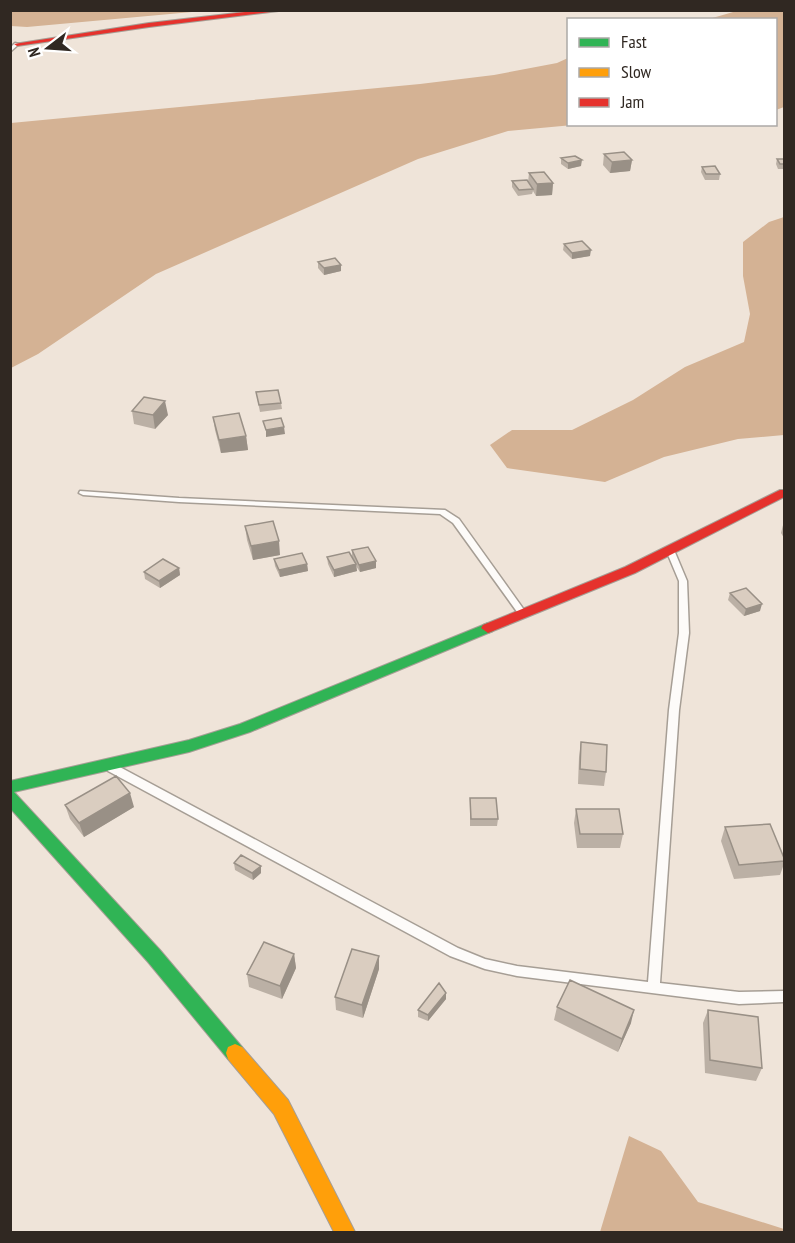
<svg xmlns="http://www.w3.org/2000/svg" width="795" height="1243" viewBox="0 0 795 1243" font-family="'PT Sans Narrow',sans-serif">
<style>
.water{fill:#d4b294}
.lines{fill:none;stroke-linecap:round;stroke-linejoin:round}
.lane-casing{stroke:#a69e95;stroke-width:3}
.fast-casing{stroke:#a69e95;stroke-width:2}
.slow-casing{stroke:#a69e95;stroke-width:2}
.jam-casing{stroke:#a69e95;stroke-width:2}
.lane{fill:#fdfbf9;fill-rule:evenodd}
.fast{fill:#30b455;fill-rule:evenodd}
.slow{fill:#ff9f0a;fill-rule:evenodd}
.jam{fill:#e5322d;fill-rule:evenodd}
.wall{fill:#bbb0a5}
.shaded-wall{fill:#999086}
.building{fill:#dacdc0;stroke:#999086;stroke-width:1.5}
</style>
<rect width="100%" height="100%" fill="#efe4d9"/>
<path class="water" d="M11,10H203V11L27,27L11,26Z
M740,10L784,11V107L776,110V20L709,19Z
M568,58V124L573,125L508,131L418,159L156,274L38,354L11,368V123L420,84L494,75L557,63Z
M784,217V435L738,439L664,457L605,482L507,468L490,445L512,430H572L633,400L685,367L744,342L750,314L743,276V242L769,222Z
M629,1136L661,1151L698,1202L784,1229V1232H600Z"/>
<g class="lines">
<g class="lane-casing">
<path id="lane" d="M15,43L19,44L10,52V48Z
M80,491L179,498L445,510L459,519L527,614L526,616H520L453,523L440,514L179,502L83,495L79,493Z
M670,547L674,550L687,581L689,633L679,710L660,983L739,992L784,991V1002L739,1004L517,976L485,969L450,956L108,771L107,768L108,765L112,764L116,765L458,948L485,959L517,966L648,982L669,710L679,633V581L666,550Z"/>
</g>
<g class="fast-casing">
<path id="fast" d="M488,623L493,625L495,628L493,631L250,732L189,752L14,792L160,950L242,1047L244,1053L242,1059L235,1062L228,1059L148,962L10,808V781L189,740L240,724Z"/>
</g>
<g class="slow-casing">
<path id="slow" d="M235,1044L242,1047L288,1100L355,1232H334L274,1114L228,1059L226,1053L228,1047Z"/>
</g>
<g class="jam-casing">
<path id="jam" d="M263,10H287L149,27L17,46L14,44L149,23Z
M780,490H784V497L635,573L493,631L488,633L481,628L483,625L625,567Z"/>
</g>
<use href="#lane" class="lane"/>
<use href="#fast" class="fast"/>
<use href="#slow" class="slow"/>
<use href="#jam" class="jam"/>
</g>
<path class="wall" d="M604,154L632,160L630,171L610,173L603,165Z
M561,158L581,166L568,169L561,164Z
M777,159H784V169H778L776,164Z
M702,167L720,174L719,180H705L701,172Z
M529,173L553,183L552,195L536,196L533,191L532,194L518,196L512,187V181L528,182Z
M564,244L590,256L572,259L563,250Z
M318,262L341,271L324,275L318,268Z
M256,392L281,403L282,409L260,412Z
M132,411L168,415L155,429L134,424Z
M213,417L246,436L248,450L221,453L215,430Z
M784,521V538L781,533Z
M245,526L280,555L253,560L247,540Z
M352,550L376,568L360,572L356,566L357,571L334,577L328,564L327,557H352Z
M274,559L307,564L308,571L280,577L275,566Z
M179,568L180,575L160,588L145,579L144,572Z
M730,593L760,611L744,616L728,600Z
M581,742L606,772L604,786L578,784L579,757Z
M470,798L498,819L497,826H470Z
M65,805L134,807L84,837L70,819Z
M576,809L623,834L620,848H577L574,823Z
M725,827L784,858V864L780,875L734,879L721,841Z
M234,863L261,873L253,880L235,870Z
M294,954L296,968L282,999L249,987L247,974Z
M379,956V969L363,1018L336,1010L335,997Z
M446,993V999L428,1021L418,1017V1010Z
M557,1007L631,1023L618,1052L554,1020Z
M708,1010L762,1068L756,1081L705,1073L703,1023Z"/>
<path class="shaded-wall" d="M582,160L581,166L568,169V163Z
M632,160L630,171L610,173L612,162Z
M553,183L552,195L536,196L537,184Z
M591,250L590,256L572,259V253Z
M341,265V271L324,275V268Z
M165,401L168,415L155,429L153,415Z
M284,427L285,434L266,437V430Z
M246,436L248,450L221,453L219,440Z
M279,541L280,555L253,560L251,546Z
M376,561V568L360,572L359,565Z
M307,564L308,571L280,577L279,570Z
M356,564L357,571L334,577V570Z
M179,568L180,575L160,588L159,581Z
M762,604L760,611L744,616L746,609Z
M130,793L134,807L84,837L79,823Z
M261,866V873L253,880L252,873Z
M294,954L296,968L282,999L280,986Z
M379,956V969L363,1018L362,1005Z
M446,993V999L428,1021V1015Z
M634,1010L631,1023L618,1052L622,1039Z"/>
<path class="building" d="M624,152L632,160L612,162L604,154Z
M575,156L582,160L568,163L561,158Z
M777,159H784V164H780Z
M715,166L720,174H706L702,167Z
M544,172L553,183L537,184L529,173Z
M527,180L533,189L519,190L512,181Z
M582,241L591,250L572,253L564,244Z
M335,258L341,265L324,268L318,262Z
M278,390L281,403L259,405L256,392Z
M144,397L165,401L153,415L132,411Z
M239,413L246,436L219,440L213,417Z
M281,418L284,427L266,430L263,421Z
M273,521L279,541L251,546L245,526Z
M368,547L376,561L359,565L352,550Z
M349,552L356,564L334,570L327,557Z
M302,553L307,564L279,570L274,559Z
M163,559L179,568L159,581L144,572Z
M746,588L762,604L746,609L730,593Z
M581,742L607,745L606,772L580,769Z
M116,776L130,793L79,823L65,805Z
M470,798H496L498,819H471Z
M576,809H619L623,834H580Z
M770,824L784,858V861L739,865L725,827Z
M241,855L261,866L252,873L234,863Z
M264,942L294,954L280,986L247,974Z
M352,949L379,956L362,1005L335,997Z
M570,980L634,1010L622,1039L557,1007Z
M439,983L446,993L428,1015L418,1010Z
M708,1010L758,1017L762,1068L710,1060Z"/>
<rect width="795" height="1243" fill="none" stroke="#302822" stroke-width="24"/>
<rect x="567" y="18" width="210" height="108" fill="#ffffff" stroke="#aca9a7" stroke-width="1.5"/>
<rect x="579" y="38" width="30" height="9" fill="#30b455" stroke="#aca9a7" stroke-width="1.5"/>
<text x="621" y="48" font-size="18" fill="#302822">Fast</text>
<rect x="579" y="68" width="30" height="9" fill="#ff9f0a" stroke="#aca9a7" stroke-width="1.5"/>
<text x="621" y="78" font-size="18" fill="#302822">Slow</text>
<rect x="579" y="98" width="30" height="9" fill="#e5322d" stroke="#aca9a7" stroke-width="1.5"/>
<text x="621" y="108" font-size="18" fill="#302822">Jam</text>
<g transform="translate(48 48) rotate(253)" stroke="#ffffff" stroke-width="4.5" paint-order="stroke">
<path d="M0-4.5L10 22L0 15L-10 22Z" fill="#302822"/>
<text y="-9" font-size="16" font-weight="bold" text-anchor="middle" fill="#302822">N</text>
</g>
</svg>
